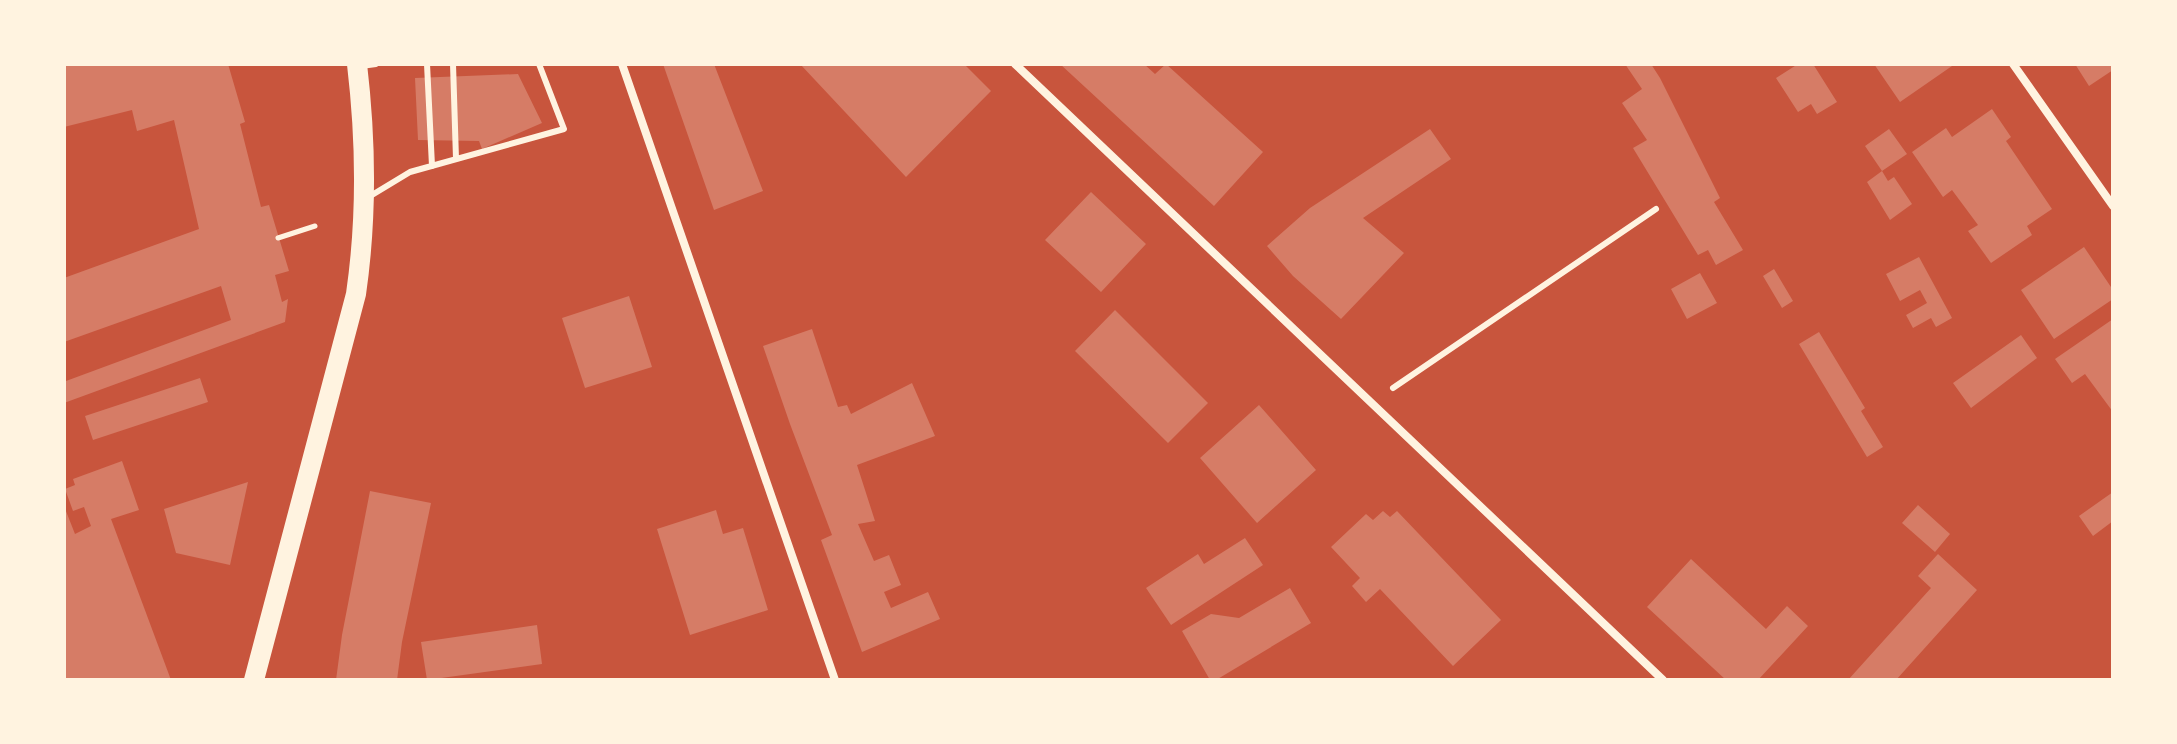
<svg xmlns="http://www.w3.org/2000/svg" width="2177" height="744" viewBox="0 0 2177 744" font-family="'PT Sans',sans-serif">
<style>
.building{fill:#d67c66}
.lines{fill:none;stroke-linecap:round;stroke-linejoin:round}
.path{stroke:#fff3e0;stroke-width:5}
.service{stroke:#fff3e0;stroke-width:6}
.minor{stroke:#fff3e0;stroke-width:8}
.primary{stroke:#fff3e0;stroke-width:20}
</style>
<rect width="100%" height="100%" fill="#c8553d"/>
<path class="building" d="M64,64H228L245,122L240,124L261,207L269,205L289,271L275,275L282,302L288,299L285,322L64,403V375L66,381L231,320L221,286L64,342V278L199,229L174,120L137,131L132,110L64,127Z
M663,64H714L763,191L714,210Z
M800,64H964L991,91L906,177Z
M1060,64H1144L1155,74L1166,64L1263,152L1214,206Z
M1625,64H1651L1660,78L1720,198L1714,202L1743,250L1716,265L1708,250L1698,255L1633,148L1647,140L1622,103L1642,89Z
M1798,64H1813L1837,102L1817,114L1811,104L1798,112L1776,78Z
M1874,64H1951L1952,66L1900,102Z
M2075,64H2113V70L2089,86Z
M518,74L542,123L482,149L479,141L418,140L415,78Z
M1992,109L2011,137L2006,141L2052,209L2027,226L2032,235L1991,263L1968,231L1978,225L1952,190L1943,197L1912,152L1946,128L1952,137Z
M1430,129L1451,159L1363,218L1404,253L1341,319L1293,276L1267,246L1310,208Z
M1889,129L1907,154L1882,171L1888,181L1894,177L1912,204L1890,220L1867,182L1882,171L1865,146Z
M1091,192L1146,244L1101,292L1045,240Z
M2084,247L2113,290V299L2054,339L2021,290Z
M1919,257L1952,318L1936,327L1931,318L1913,328L1906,315L1927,303L1920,290L1900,301L1886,274Z
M1774,269L1793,301L1782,308L1763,276Z
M1700,273L1717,303L1687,319L1671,289Z
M629,296L652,367L585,388L562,318Z
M1115,310L1208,403L1168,443L1075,351Z
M2113,319V412L2085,374L2072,383L2055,359Z
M812,329L838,407L847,405L851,414L912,383L935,436L857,465L875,521L858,524L874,561L889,555L901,585L884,592L891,608L928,592L940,619L862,652L821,540L832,535L790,424L763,346Z
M1819,332L1865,408L1861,411L1883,447L1867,457L1799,344Z
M2021,335L2037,358L1971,408L1953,383Z
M200,378L208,402L93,440L85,416Z
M1259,405L1316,470L1257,523L1200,458Z
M122,461L139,510L111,519L171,680H64V506L75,534L91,526L84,507L73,511L65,489L75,485L73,479Z
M248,482L230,565L176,553L164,509Z
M370,491L431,503L402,642L397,680H336L342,635Z
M2113,492V521L2093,536L2079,516Z
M1918,505L1950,534L1935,552L1902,523Z
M716,510L723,534L743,528L768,610L690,635L657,529Z
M1383,511L1390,517L1397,511L1501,620L1453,666L1380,589L1366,602L1352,586L1360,578L1331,547L1366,514L1373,520Z
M1245,538L1263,565L1171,625L1146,588L1198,554L1204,564Z
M1938,554L1977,590L1896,680H1848L1931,588L1918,576Z
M1691,559L1766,629L1787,606L1808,626L1758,680H1726L1647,607Z
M1290,588L1311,623L1216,680H1210L1182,631L1211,614L1239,618Z
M537,625L542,664L427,680L421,642Z"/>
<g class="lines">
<path class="path" d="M278,238L315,226"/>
<path class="service" d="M427,64L432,166
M453,64L456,159
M361,66L376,64
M367,198L410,172L564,129L539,64
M1393,388L1656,209"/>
<path class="minor" d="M622,64L835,680
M1015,64L1663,680
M2013,64L2113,206"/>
<path class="primary" d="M254,680L356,294C367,218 366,140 357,64"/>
</g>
<rect width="2177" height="744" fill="none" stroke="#fff3e0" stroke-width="132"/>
</svg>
